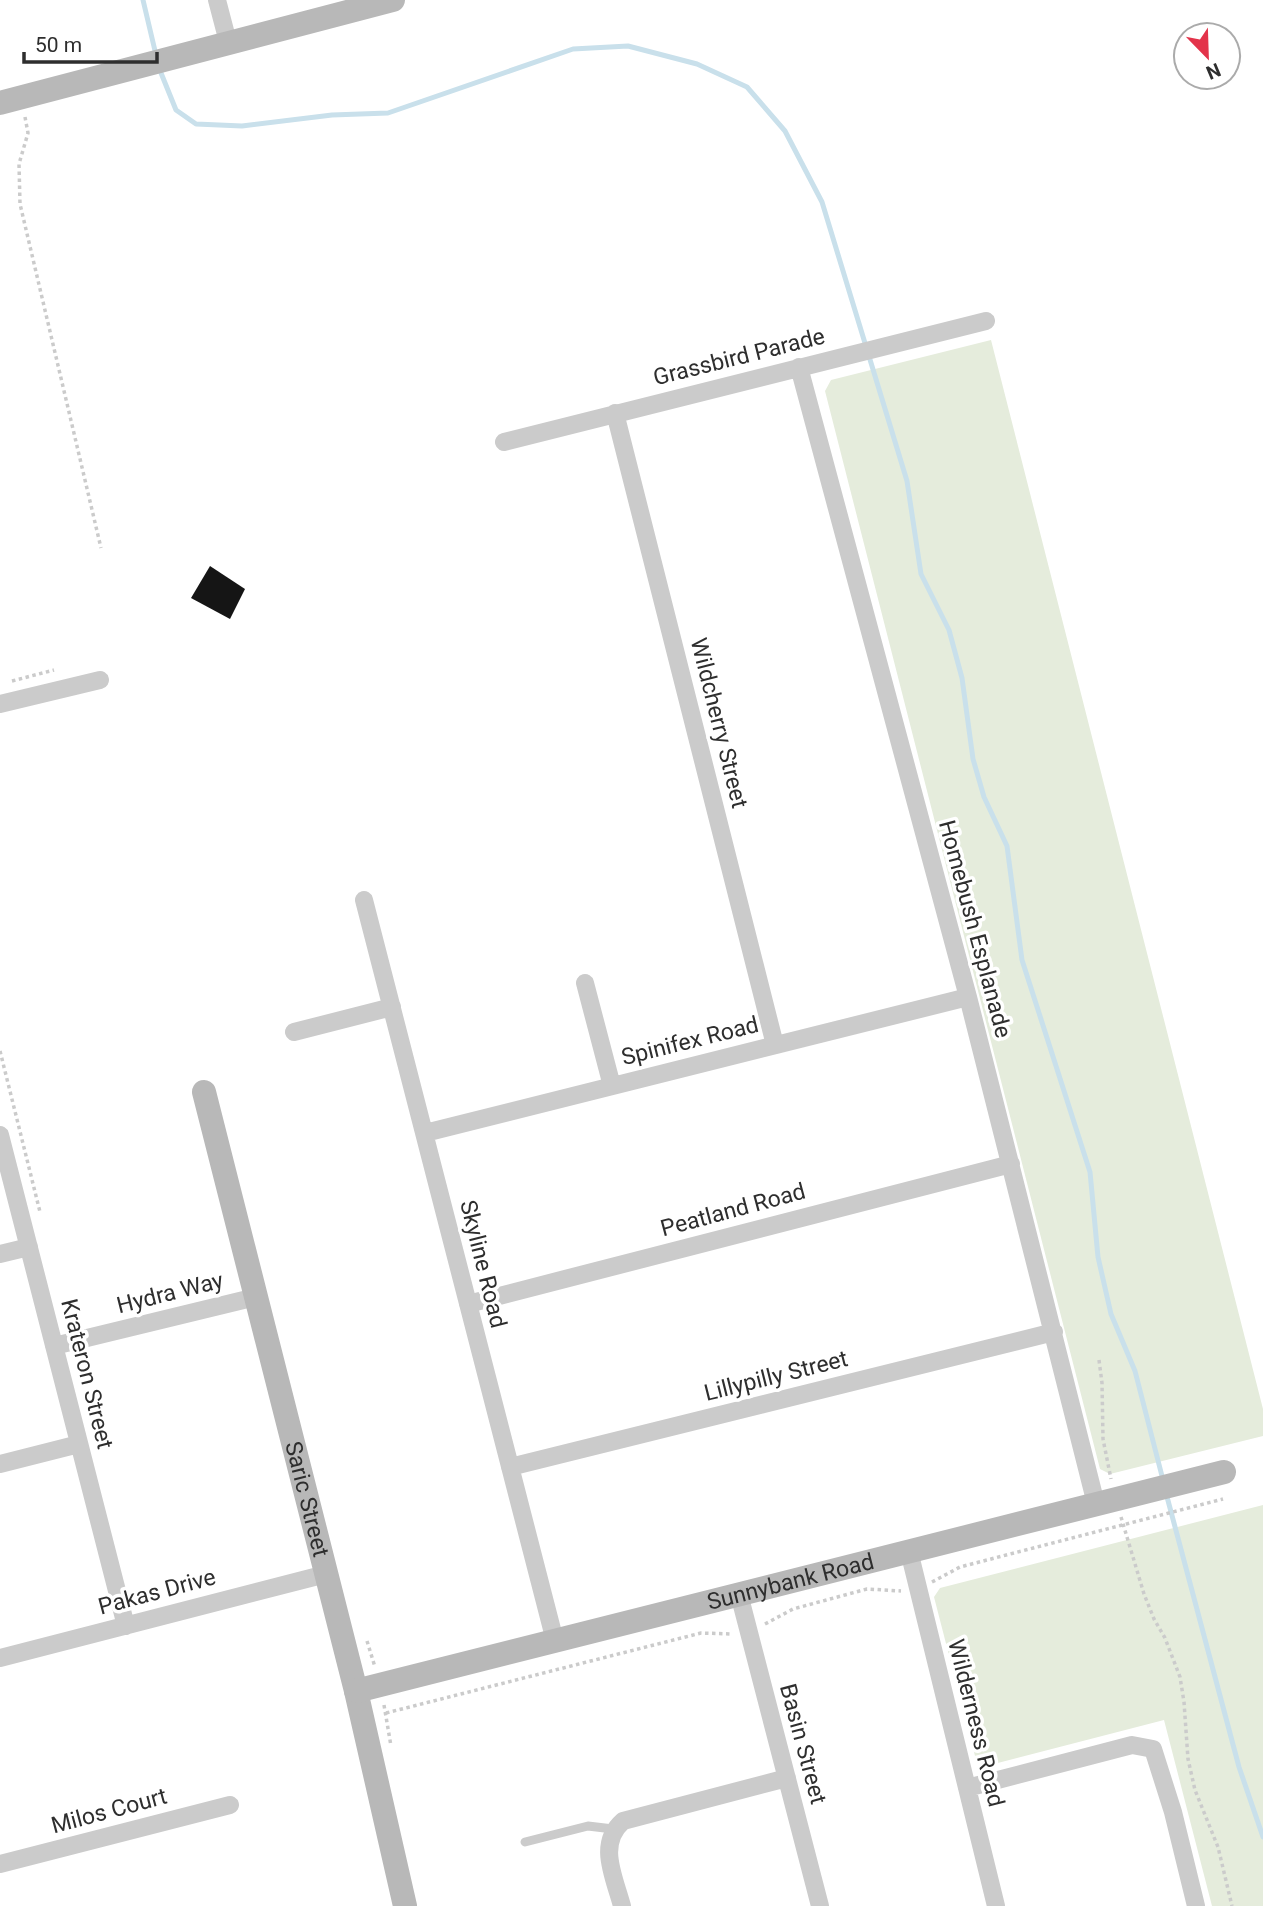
<svg xmlns="http://www.w3.org/2000/svg" width="1263" height="1906" viewBox="0 0 1263 1906" font-family="Roboto,sans-serif">
<style>
.green{fill:#e5ecdc}
.lines{fill:none;stroke-linecap:round;stroke-linejoin:round}
.stream{stroke:#c9e0eb;stroke-width:5}
.building{fill:#151515}
.path{stroke:#cbcbcb;stroke-width:3.5;stroke-dasharray:3.5 3.5;stroke-linecap:butt}
.lane{stroke:#cbcbcb;stroke-width:9}
.street{stroke:#cbcbcb;stroke-width:18}
.secondary{stroke:#b8b8b8;stroke-width:24}
.labels{text-anchor:middle;dominant-baseline:central;stroke-width:7;stroke-linejoin:round;paint-order:stroke}
.street-label{font-size:23px;fill:#2e2e2e;stroke:#fff}
</style>
<rect width="100%" height="100%" fill="#fff"/>
<path class="green" d="M991,340L1263,1409V1436L1110,1474L1100,1469L825,391L831,380Z
M1263,1505V1906H1212L1164,1720L990,1765L975,1756L934,1597L940,1588Z"/>
<g class="lines">
<path class="stream" d="M143,0L156,55
M159,68L176,110L196,124L242,126L332,115L388,113L573,49L628,46L697,64L747,87L785,131L822,202L907,481L921,574L949,630L962,678L973,759L984,797L1007,846L1022,960L1090,1172L1098,1257L1111,1314L1135,1371L1163,1480
M1166,1493L1239,1767L1263,1837"/>
</g>
<path class="building" d="M210,566L245,589L230,619L191,598Z"/>
<g class="lines">
<path class="path" d="M25,117L28,133L19,164L20,204L101,548
M12,681L54,670
M0,1051L40,1212
M1099,1360L1102,1383L1103,1439L1111,1479
M1121,1517L1144,1594L1154,1619L1165,1638L1180,1677L1184,1702L1188,1759L1195,1790L1218,1847L1232,1906
M932,1582L960,1567L1223,1499
M765,1624L793,1609L867,1589L901,1591
M367,1641L375,1667
M384,1705L391,1746
M386,1713L701,1633L731,1634"/>
<path class="lane" d="M525,1842L588,1826L613,1829"/>
<path class="street" d="M217,0L228,42
M799,367L968,997L1096,1504
M615,413L775,1045
M504,442L986,321
M0,704L100,680
M364,900L555,1641
M585,983L612,1086
M294,1032L392,1007
M425,1133L968,997
M0,1135L126,1626
M0,1254L29,1247
M468,1304L1011,1164
M54,1346L256,1297
M0,1464L79,1444
M510,1467L1054,1332
M909,1551L996,1906
M739,1594L820,1906
M0,1658L326,1574
M967,1788L1132,1745L1153,1749L1173,1812L1196,1906
M0,1864L230,1805
M622,1906C614,1876 597,1844 623,1821L787,1778"/>
<g class="secondary">
<path d="M0,103L393,0"/>
<path id="s1" d="M204,1092L356,1691L405,1906"/>
<path id="s2" d="M356,1691L1224,1472"/>
</g>
</g>
<g class="labels">
<g class="street-label">
<text transform="translate(739 357) rotate(-14)">Grassbird Parade</text>
<text transform="translate(719 723) rotate(76)">Wildcherry Street</text>
<text transform="translate(975 929) rotate(75)">Homebush Esplanade</text>
<text transform="translate(690 1041) rotate(-14)">Spinifex Road</text>
<text transform="translate(733 1210) rotate(-15)">Peatland Road</text>
<text transform="translate(483 1264) rotate(76)">Skyline Road</text>
<text transform="translate(170 1293) rotate(-14)">Hydra Way</text>
<text transform="translate(87 1374) rotate(76)">Krateron Street</text>
<text transform="translate(776 1376) rotate(-14)">Lillypilly Street</text>
<text stroke="none"><textPath href="#s1" startOffset="420">Saric Street</textPath></text>
<text stroke="none"><textPath href="#s2" startOffset="448">Sunnybank Road</textPath></text>
<text transform="translate(157 1592) rotate(-15)">Pakas Drive</text>
<text transform="translate(976 1723) rotate(76)">Wilderness Road</text>
<text transform="translate(803 1744) rotate(75)">Basin Street</text>
<text transform="translate(109 1811) rotate(-15)">Milos Court</text>
</g>
</g>
<g transform="translate(1207 56) rotate(157)"><circle r="33" fill="#ffffff" stroke="#ababab" stroke-width="2"/>
<path d="M0-5L12 26L0 18L-12 26Z" fill="#e3334a"/>
<text y="-10" font-size="19" font-weight="bold" text-anchor="middle" fill="#2e2e2e">N</text>
</g>
<path d="M24 52v10h133v-10" fill="none" stroke="#2e2e2e" stroke-width="3.5"/>
<text x="35" y="52" font-size="21" fill="#2e2e2e" stroke="#ffffff" stroke-width="5" paint-order="stroke">50 m</text>
</svg>
